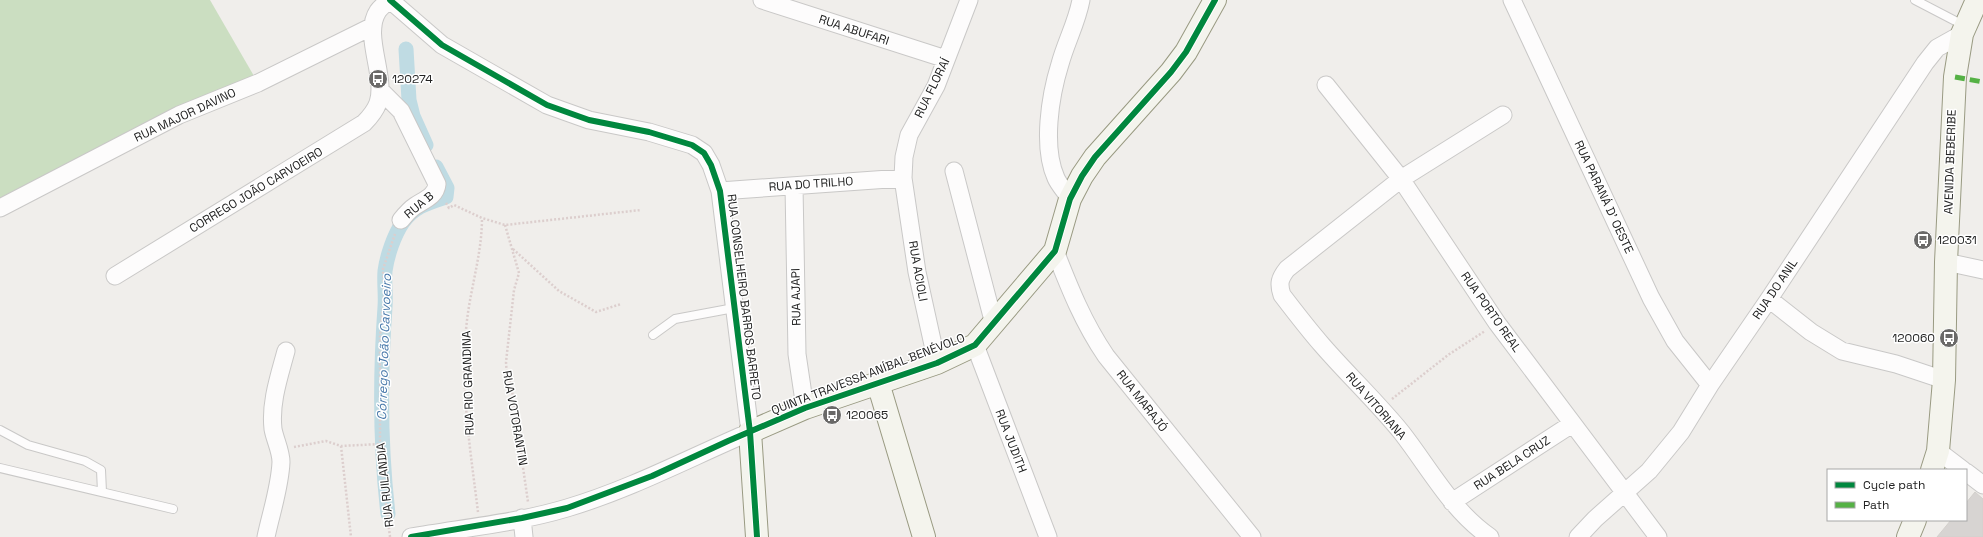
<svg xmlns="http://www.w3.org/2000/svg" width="1983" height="537" viewBox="0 0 1983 537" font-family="'Space Grotesk',sans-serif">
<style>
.forest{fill:#cbdec1}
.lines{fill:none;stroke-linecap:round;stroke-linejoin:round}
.canal{stroke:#bfdbe3;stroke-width:15}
.building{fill:#d7d4d2;stroke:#d3d0cc}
.lane-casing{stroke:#c9c8c7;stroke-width:10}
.street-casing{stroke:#c9c8c7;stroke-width:19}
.secondary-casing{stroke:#999a82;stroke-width:24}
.path{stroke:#dccecd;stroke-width:2.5;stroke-dasharray:2 2;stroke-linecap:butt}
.lane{stroke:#fdfcfc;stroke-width:8}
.street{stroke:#fdfcfc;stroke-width:17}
.secondary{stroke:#f4f4ed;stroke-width:22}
.quiet{stroke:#55b145;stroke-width:5;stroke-dasharray:10 5;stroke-linecap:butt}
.cycleway-casing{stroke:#fff;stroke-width:8}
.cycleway{stroke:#00873e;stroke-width:6}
.labels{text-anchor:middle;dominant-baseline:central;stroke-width:3;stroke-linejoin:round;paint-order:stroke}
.street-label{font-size:12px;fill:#222;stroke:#fff}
.poi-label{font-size:12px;fill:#222;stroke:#fff;text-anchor:start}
.water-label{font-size:13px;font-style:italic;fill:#4a7aab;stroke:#fff}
</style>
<rect width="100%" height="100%" fill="#f0eeeb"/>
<path class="forest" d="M0,0H210L258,83L0,208Z"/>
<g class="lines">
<path class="canal" d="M406,49L409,100L413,116L426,145
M388,514C380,445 380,376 385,307C386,295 384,283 385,271C387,256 394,235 403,222C415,206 428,203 446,197L447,188L436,167"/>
</g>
<path class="building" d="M1975,492L1983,499V537H1937L1951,520H1966V503Z"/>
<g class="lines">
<g class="lane-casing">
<path id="lane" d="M1915,0L1965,26
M653,335L675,319L734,308
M0,430L28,445L85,461L101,470L102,492
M0,468L173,509"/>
</g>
<g class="street-casing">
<path id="street" d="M390,0L442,45L547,105L589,120L649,132L692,145L704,153L711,165L720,191L750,432C689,458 631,489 567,508C517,523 463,528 411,537
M762,0L946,59
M1512,0L1651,298L1675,341L1710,385
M1326,85L1401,179L1497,323L1658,537
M380,90L401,111L437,184C436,196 424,200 415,206C409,210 405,215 401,220
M954,171L994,324
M794,186L797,354L805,408
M720,191L903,178
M1070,199C1066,192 1059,185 1056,178C1042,147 1050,96 1060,64C1066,42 1077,22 1081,0
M0,208L179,115L258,83L373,26
M1055,251C1070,289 1083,322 1106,356L1252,537
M1946,262L1983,270
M115,276L364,123C370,117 375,111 378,103C387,76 362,35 378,11C381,7 386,3 390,0
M1769,299L1811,332L1842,351L1896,364L1944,380
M975,345L1048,537
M937,363L917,272L903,178L904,157L909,135L936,86L969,0
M1938,451L1963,470
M1966,472L1983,485
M1452,502L1572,424
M522,518L524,537
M266,537C271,513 280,487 281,462C281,451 275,440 273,429C270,403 279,377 286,351
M1490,537C1452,511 1430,469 1402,433C1377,402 1348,375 1322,345C1308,329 1295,312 1282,295C1278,283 1280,278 1287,269L1401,179L1503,115
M1578,537L1595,519L1649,471L1681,432L1710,385L1769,299L1925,63L1937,48L1962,34"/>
</g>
<g class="secondary-casing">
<path id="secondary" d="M878,383L924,537
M1932,470L1938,451L1944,380L1946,262L1955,77L1962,34L1977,0
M757,537L750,432L805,408L937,363L975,345L1055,251L1070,199L1082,176L1095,157L1171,72L1186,52L1215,0
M1908,537L1915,520"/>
</g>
<path class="path" d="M446,203L449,208L454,205L482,218L505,225L641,210
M505,225L519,273L514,290L506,362L507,377L511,384L528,502
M513,249L559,291L596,312L621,304
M1392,399L1448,355L1485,331
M341,446L351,537
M294,447L326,441L341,446L380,444
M478,512C471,455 460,386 466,330C469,292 482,256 482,218
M390,537L380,456V336L384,295L383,269L395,234"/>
<use href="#lane" class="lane"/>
<use href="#street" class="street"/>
<use href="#secondary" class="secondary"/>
<path class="quiet" d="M1955,77L1983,82"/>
<g class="cycleway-casing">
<path id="cycleway" d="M390,0L442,45L547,105L589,120L649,132L692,145L704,153L711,165L720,191L750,432L757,537
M411,537L522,518L567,508L652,476L728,441L805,408L937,363L975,345L1055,251L1070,199L1082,176L1095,157L1171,72L1186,52L1215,0"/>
</g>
<use href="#cycleway" class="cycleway"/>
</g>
<defs>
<g id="bus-disc" transform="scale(1)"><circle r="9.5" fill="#6a6968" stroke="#fff"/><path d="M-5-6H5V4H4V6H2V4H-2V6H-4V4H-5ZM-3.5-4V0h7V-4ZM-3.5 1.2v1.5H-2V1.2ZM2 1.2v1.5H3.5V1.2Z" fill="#fff"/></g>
</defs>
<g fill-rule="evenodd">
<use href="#bus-disc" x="378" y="79"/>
<use href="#bus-disc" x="1923" y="240"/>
<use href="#bus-disc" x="1949" y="338"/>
<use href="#bus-disc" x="832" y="415"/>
</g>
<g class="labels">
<g class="street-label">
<text transform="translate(854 30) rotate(18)">RUA ABUFARI</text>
<text transform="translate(932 88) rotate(-64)">RUA FLORAÍ</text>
<text transform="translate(185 115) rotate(-25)">RUA MAJOR DAVINO</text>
<text transform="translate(1950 162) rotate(-88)">AVENIDA BEBERIBE</text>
<text transform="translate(811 184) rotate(-4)">RUA DO TRILHO</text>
<text transform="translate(256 190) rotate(-31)">CORREGO JOÃO CARVOEIRO</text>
<text transform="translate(1604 197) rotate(65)">RUA PARANÁ D' OESTE</text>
<text transform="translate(419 205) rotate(-40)">RUA B</text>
<text transform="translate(918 271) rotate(80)">RUA ACIOLI</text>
<text transform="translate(1775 289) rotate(-56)">RUA DO ANIL</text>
<text transform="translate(744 297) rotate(83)">RUA CONSELHEIRO BARROS BARRETO</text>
<text transform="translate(796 297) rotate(-91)">RUA AJAPI</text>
<text transform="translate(1491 312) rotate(55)">RUA PORTO REAL</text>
<text transform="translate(868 374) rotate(-21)">QUINTA TRAVESSA ANÍBAL BENÉVOLO</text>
<text transform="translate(468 383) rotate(-92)">RUA RIO GRANDINA</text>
<text transform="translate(1142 401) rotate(52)">RUA MARAJÓ</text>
<text transform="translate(1376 406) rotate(49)">RUA VITORIANA</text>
<text transform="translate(515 418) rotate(80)">RUA VOTORANTIN</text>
<text transform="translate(1011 441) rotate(69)">RUA JUDITH</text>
<text transform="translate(1512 463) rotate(-33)">RUA BELA CRUZ</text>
<text transform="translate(385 485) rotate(-96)">RUA RUILANDIA</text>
</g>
<g class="poi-label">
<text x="392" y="79">120274</text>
<text x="1937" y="240">120031</text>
<text x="1935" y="338" text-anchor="end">120060</text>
<text x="846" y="415">120065</text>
</g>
<g class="water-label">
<text transform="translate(384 347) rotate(-88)">Córrego João Carvoeiro</text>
</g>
</g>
<rect x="1827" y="469" width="140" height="52" fill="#ffffff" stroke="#a7a7a7"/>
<rect x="1835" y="482" width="20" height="6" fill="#00873e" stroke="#a7a7a7"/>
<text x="1863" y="489" font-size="12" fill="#222222">Cycle path</text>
<rect x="1835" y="502" width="20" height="6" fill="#55b145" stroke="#a7a7a7"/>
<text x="1863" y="509" font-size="12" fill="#222222">Path</text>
</svg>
